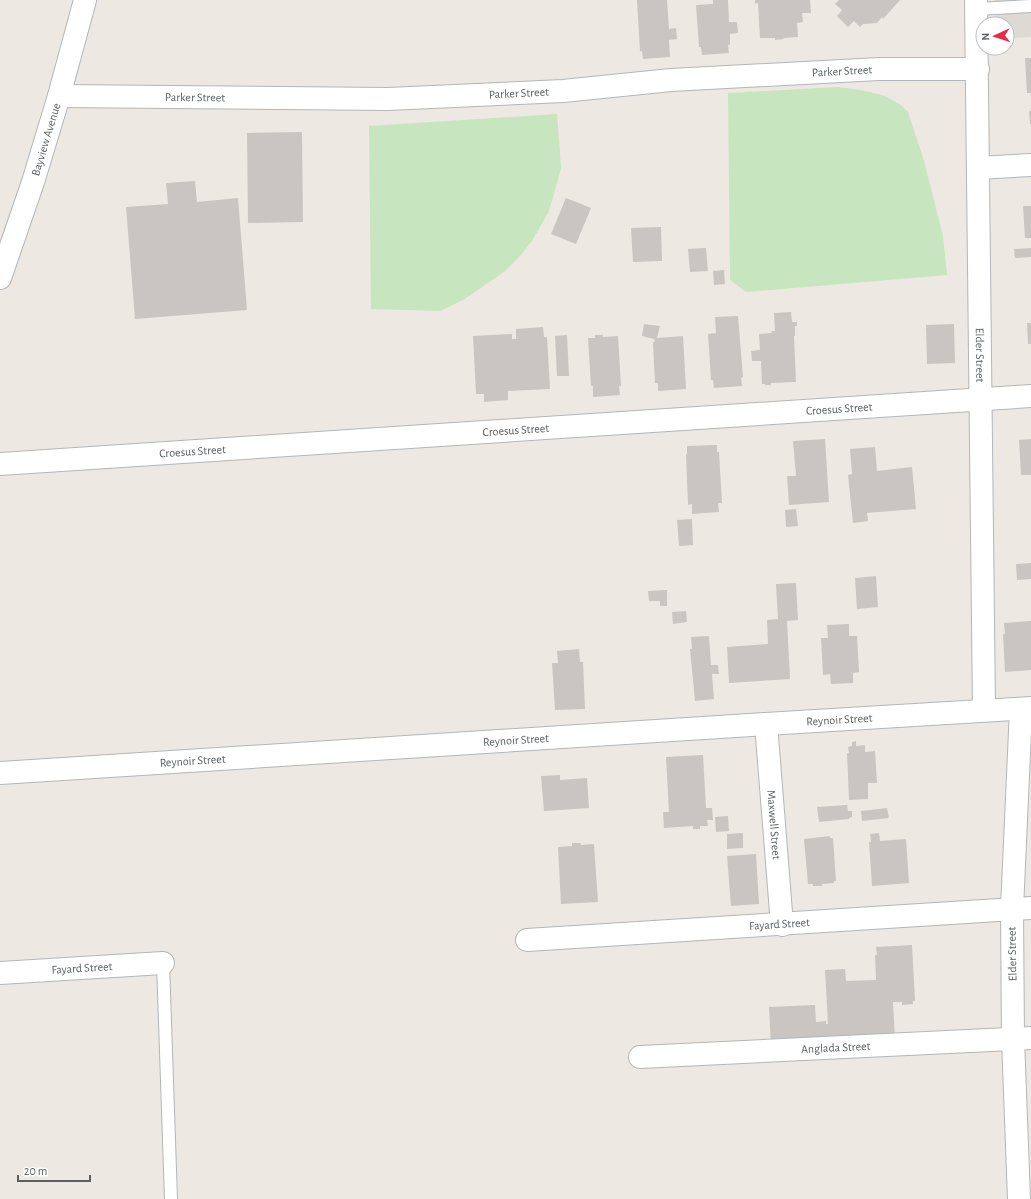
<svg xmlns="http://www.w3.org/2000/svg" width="1031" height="1199" viewBox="0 0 1031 1199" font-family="'Alegreya Sans',sans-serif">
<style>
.education{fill:#dfd9d3}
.green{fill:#c7e5be}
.building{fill:#cac5c1}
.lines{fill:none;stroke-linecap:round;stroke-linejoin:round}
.lane-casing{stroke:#b2b6b9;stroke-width:14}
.street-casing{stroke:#b2b6b9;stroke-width:24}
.secondary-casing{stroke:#b1b7ba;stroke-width:24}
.lane{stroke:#fff;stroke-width:12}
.street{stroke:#fff;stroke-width:22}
.secondary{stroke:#fff;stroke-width:22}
.labels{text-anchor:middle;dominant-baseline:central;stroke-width:3.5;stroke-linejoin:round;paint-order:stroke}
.street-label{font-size:12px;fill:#5a6063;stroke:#fff}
</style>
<rect width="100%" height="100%" fill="#ede8e2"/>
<path class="education" d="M995,0H1031V37L1007,38V24H996Z"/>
<path class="green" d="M838,87L861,90L885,96L901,105L908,112L924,161L943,236L947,275L746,292L730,280L728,93Z
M557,114L561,168L554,194L548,213L532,241L519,257L504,272L463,300L440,311L371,309L369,126Z"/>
<path class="building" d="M637,0H667L669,29L676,28L677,39L669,40L670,57L643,59L642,51H640Z
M713,0H728L729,22H737L738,33L730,34V45H728L729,53L702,55L701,47H699L696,5L713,4Z
M755,0H810L811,13H802L803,22L797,23L798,37L783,38L784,39L775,40V38H760L758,3L755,4Z
M839,0H900L883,19L882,17L877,23L863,24L860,27L854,21L848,27L837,16L842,10L835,4Z
M1025,58H1031V93H1027Z
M1029,111H1031V124H1030Z
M302,132L303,222L248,223L247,133Z
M195,181L197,202L238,198L247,310L135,319L126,207L168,204L166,183Z
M566,198L591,208L576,244L551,234Z
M1023,206H1031V238H1025Z
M661,227L662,261L633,262L631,228Z
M706,248L708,271L690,272L688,249Z
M1031,248V257L1015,258L1014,249Z
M724,270L725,284L714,285L713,271Z
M791,312L792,322H797V326H795V336H794L796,382L771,383V385H765V384H762L761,361H752L751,351L760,350L759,334L772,333L771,331H775L774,313Z
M738,316L743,377L741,378L742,386L714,388L713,380H711L708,334L716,333L715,317Z
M1027,323H1031V344H1028Z
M644,324L660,326L657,338L683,336L686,389L658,391V383H655L653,342H655L654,339L642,336Z
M954,324L955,363L927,364L926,325Z
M543,327L544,337H547L550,389L508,391V400L484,402V394H476L473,336L512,334V339H516V329Z
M567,335L569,376H557L555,336Z
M595,335H603V337L618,336L621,386H619L620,395L593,397V386H591L588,338H595Z
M825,439L829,502L789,505L787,476H796L793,441Z
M1031,439V475H1021L1019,440Z
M717,445V452H719L722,503H718L719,512L692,514V504L688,505L686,454H687V446Z
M875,447L877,471L912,467L916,509L867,513L868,521L853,523L848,475L852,474L850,449Z
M796,509L798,526L786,527L785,510Z
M692,519L693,545L679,546L677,520Z
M1031,563V579L1017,580L1016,564Z
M876,576L878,607L857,609L855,578Z
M796,583L798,620L787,621L790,679L729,683L727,647L768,644L767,620L778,619L776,584Z
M667,590V606H660V601H649L648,591Z
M686,611L687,622L673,624L672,612Z
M1031,621V670L1005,672L1003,634H1005L1004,623Z
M849,624V636H857L859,672L853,673V683L831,684L830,674L823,675L821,638H828L827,625Z
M709,636L711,665H718L719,674H712L714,699L695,701L690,649H692L691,637Z
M579,649L580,662H583L585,709L555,710L552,663H558L557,651Z
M856,741V746L865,745V752L875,751L877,783H868V799L849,800L847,753H849L848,747L852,746V742Z
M703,755L706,808H712L713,820H707L708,826H700V829H693V826L664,828L663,812H669L666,757Z
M560,775V780L587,778L589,808L544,811L541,776Z
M847,805L848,811H852V817L849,818V819L819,822L817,807Z
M887,808L889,818L862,821L861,811Z
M728,816L729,831L716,832L715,817Z
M743,833V848L727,849V834Z
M879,833L880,841L906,839L909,883L872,886L869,842H871L870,834Z
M830,836V838H833L836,881H834V883L822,884V886H813V884H808L804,839Z
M572,843H581V845L594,844L598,902L561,904L558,847L572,846Z
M756,854L759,904L731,906L727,856Z
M912,945L915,1001H913V1004L902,1005V1002H893L895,1039L771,1046L769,1007L815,1005L816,1022L826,1021V1024H828L825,970L845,969L846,981L876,980L875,955H877L876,947Z"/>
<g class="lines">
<g class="lane-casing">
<path id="lane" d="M977,9L1031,6
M163,963L171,1199"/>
</g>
<g class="street-casing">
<g id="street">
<path id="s1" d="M976,0L984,710"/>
<path id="s2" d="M59,96L388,99L563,91L671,80L879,69H978"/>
<path d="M978,168L1031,165"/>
<path id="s3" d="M0,464L1031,396"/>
<path id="s4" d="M766,724L782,925"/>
<path id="s5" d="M0,773L766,724L1031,708"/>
<path id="s6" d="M527,940L1031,908"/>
<path id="s7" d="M0,973L163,963"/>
<path id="s8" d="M640,1057L1031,1038"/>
<path d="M1019,1199L1013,1039L1012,909L1021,709"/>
</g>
</g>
<g class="secondary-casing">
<g id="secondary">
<path id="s9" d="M0,278L33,182L59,96L85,0"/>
</g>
</g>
<use href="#lane" class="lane"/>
<use href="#street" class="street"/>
<use href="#secondary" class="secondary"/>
</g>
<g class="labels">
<g class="street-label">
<text stroke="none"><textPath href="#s2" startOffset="784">Parker Street</textPath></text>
<text stroke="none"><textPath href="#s2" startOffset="460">Parker Street</textPath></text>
<text stroke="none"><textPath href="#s2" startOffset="136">Parker Street</textPath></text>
<text stroke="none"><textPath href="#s9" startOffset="146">Bayview Avenue</textPath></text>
<text stroke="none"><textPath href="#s1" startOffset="355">Elder Street</textPath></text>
<text stroke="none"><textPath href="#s3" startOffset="841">Croesus Street</textPath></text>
<text stroke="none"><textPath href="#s3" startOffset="517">Croesus Street</textPath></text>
<text stroke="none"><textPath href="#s3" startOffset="193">Croesus Street</textPath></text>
<text stroke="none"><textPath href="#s5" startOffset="841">Reynoir Street</textPath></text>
<text stroke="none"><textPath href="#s5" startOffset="517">Reynoir Street</textPath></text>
<text stroke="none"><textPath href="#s5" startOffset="193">Reynoir Street</textPath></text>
<text stroke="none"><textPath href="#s4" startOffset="101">Maxwell Street</textPath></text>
<text stroke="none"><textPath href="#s6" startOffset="253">Fayard Street</textPath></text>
<text transform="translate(1012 954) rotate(-91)">Elder Street</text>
<text stroke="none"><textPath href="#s7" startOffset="82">Fayard Street</textPath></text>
<text stroke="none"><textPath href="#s8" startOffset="196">Anglada Street</textPath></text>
</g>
</g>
<g transform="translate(995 36) rotate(267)"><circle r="19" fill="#ffffff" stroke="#bdbfc1"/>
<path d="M0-3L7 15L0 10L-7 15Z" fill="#e92b49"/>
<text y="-6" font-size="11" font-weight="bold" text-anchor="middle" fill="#5a6063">N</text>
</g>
<path d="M18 1175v6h72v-6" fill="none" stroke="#5a6063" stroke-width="2"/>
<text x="24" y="1175" font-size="12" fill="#5a6063" stroke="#ffffff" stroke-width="3" paint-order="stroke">20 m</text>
</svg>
